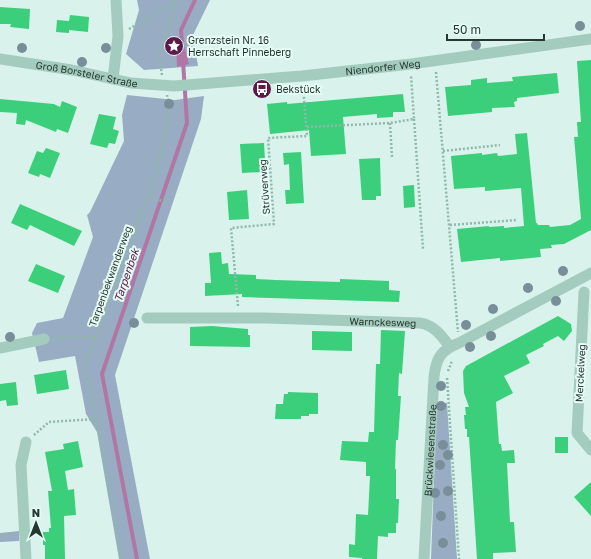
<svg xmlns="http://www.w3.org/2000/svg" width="591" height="559" viewBox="0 0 591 559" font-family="'Golos Text',sans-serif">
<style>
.green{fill:#98adc3}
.water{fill:#b276a4}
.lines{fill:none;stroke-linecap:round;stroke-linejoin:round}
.stream{stroke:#b276a4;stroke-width:4}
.building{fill:#3bcf7b}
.path{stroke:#8eb8a8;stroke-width:2.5;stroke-dasharray:2 2;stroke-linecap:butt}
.minor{stroke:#a4ccbe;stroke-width:11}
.tree{fill:#788f9a}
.labels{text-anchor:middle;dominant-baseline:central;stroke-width:4;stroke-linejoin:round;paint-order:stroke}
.poi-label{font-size:10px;fill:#26372f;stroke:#e6fbf5;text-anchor:start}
.street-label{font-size:10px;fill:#26372f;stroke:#e6fbf5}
.water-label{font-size:11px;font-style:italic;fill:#5c194a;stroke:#e6fbf5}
</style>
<rect width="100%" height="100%" fill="#d9f3ec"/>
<path class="green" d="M137,0H210L193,35L198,66L144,70L126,54L139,10Z
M127,95L175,100L204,96L201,119L115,375L150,559H119L97,432L86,414L75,356L39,362L32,333L37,323L63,318L93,237L87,215L90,212L124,141L122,115Z
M447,403L457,559H431L437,404Z
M19,531V541L0,542V533Z"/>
<path class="water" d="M176,37L182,38L189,64L177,67Z"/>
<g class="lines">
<path class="stream" d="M182,42L181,30L195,0
M137,559L102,374L187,123L183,61"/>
</g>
<path class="building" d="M0,7L30,9L29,29L10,27L11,24H0Z
M70,15L89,17L88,32L69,30V33L56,32L57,20L69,21Z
M591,60V230L564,244L551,245L552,248L540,249L541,257L500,261V258L461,262L457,229L489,226V227L504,226V228L524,226L521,188L485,191V187L454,189L451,156L482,153V155L497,153L498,156L517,154L515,134L527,133L536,223H537L538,225H549L550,227L570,225L581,219L574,137H578L577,122H581L577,61Z
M557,73L559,93L517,98V101L514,102L515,107L492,108V112L448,116L445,87L471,85V80L487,78V83L513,81L512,77Z
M403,94L405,112H393V117L377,118V114L343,117L346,154L311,156L309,130L270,134L267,104L287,102V104Z
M0,99L54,104L60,107L62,101L77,107L68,133L57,129L56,132L26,120L25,125L16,124L17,113L0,112Z
M99,114L116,117L113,129L119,131L115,144L109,143L107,148L90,144Z
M264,143L265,160H261L262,172L242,173L240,144Z
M46,148L60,153L50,178L40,174L39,177L28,173L37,151L43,153Z
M301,152L304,203L286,204L285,190H290L289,164L284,165L283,153Z
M380,158L381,196H376V200H362L359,159Z
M414,185L415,207L404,208L403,186Z
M247,190L249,219L229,220L227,192Z
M20,204L82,231L74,246L30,225L27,230L11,223Z
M221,252L222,264L228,263L229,274L256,275V279L276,280L340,282V279L389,281V290L400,291L399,302L242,297V294L205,296V283H211L209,253Z
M36,264L65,276L58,293L28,281Z
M558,316L571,324L572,331L564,341L558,336L543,344L544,346L526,355L530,363L504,376L513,393L496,402L499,444H501L502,451L514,450L515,463H507L510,522H514L516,552L493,553V559H477L469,437H467V429H465L464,415H466L465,407H469L464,393L463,371L466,366Z
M212,326L248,329V335H250V347L190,346V327Z
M381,330L405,331L402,374L399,373L398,396H401L398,440H396L395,469H396V499H399L398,523H396V533H388V537L378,536L377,559H362V558L349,557V544L355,545L356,514L368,515L370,476H366V462L340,460L342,441L368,442L369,432H374L376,364H380Z
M312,331L352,332V351L312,350Z
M66,370L69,389L37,394L34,375Z
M16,382L18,405L7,406L6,400L0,401V384Z
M288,392L318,393V414H309V416H301V419H275L276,404H283L284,394H288Z
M555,437H568V453H555Z
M78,441L83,467L65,471L68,490L74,489L76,515L64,516L65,559H45V545H43V532H49V528H51L48,491H52L45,452L64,449L63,444Z
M591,482V516L574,497Z"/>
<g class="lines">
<path class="path" d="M129,29L175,2
M436,72L458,332
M162,75L159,55L176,0
M414,119L423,249
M390,123L392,157
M307,127L390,123L414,119L411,75
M443,151L500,145
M148,196L168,203
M450,225L517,220
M238,306L231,228L274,224L268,138L307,136L303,86
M54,338L96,337
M448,371L452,361
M447,378L459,559
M34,435L49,422L96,419
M0,536L13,534
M122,559L96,419L85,367L148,196L160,157L167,127L169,104L167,95"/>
<g class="minor">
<path id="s1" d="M0,59L72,70L131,83L174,86L302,76L411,64L591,39"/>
<path d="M113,79L118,36L116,0"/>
<path d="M584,292L577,433L591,450"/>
<path id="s2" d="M147,318H266L420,323C434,325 442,336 450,347"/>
<path d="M0,348L44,339"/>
<path d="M26,559L21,465L26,442"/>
<path id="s3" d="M424,559L434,377C436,358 441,350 459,343L591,273"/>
</g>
</g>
<g class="tree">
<circle cx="580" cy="26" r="5"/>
<circle cx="476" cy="45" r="5"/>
<circle cx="22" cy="48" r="5"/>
<circle cx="106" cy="48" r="5"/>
<circle cx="82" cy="62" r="5"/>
<circle cx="169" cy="104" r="5"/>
<circle cx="563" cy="271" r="5"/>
<circle cx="528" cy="288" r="5"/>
<circle cx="556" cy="301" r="5"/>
<circle cx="493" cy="309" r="5"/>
<circle cx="134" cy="323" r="5"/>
<circle cx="466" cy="325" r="5"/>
<circle cx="491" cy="336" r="5"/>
<circle cx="10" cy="337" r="5"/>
<circle cx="470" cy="347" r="5"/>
<circle cx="441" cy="386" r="5"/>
<circle cx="441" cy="406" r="5"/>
<circle cx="443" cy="445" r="5"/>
<circle cx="448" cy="455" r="5"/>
<circle cx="440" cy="465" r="5"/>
<circle cx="448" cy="491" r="5"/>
<circle cx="435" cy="493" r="5"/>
<circle cx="441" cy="516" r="5"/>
<circle cx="443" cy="543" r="5"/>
</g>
<defs>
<g id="sight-disc" transform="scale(1)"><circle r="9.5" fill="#5c194a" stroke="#e6fbf5"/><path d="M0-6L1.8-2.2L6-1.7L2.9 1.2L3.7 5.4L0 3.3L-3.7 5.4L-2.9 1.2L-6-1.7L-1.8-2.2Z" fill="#fff"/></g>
<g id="bus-disc" transform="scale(1)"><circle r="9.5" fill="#5c194a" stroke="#e6fbf5"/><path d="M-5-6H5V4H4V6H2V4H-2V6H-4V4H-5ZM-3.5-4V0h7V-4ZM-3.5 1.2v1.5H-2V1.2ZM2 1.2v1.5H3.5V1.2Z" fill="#fff"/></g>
</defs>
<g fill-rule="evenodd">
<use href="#sight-disc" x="174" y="46"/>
<use href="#bus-disc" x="262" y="89"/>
</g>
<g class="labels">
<g class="poi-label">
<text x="188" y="40">Grenzstein Nr. 16<tspan x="188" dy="12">Herrschaft Pinneberg</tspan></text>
<text x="276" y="89">Bekstück</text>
</g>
<g class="street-label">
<text stroke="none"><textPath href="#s1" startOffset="386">Niendorfer Weg</textPath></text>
<text stroke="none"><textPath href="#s1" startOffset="88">Groß Borsteler Straße</textPath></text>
<text transform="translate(264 187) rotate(-94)">Strüverweg</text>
<text transform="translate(110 276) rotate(-70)">Tarpenbekwanderweg</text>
<text stroke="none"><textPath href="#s2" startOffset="236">Warnckesweg</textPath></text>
<text transform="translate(580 373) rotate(-87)">Merckelweg</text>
<text stroke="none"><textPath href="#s3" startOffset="109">Brückwiesenstraße</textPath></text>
</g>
<g class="water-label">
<text transform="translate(126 275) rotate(-71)">Tarpenbek</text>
</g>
</g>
<g transform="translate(36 523)" stroke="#e6fbf5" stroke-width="3" paint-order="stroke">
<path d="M0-3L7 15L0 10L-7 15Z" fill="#26372f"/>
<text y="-6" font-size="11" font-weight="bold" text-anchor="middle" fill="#26372f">N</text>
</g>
<path d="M447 34v6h97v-6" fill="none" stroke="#26372f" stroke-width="2"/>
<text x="453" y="34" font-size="12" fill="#26372f" stroke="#e6fbf5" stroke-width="3" paint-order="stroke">50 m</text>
</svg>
